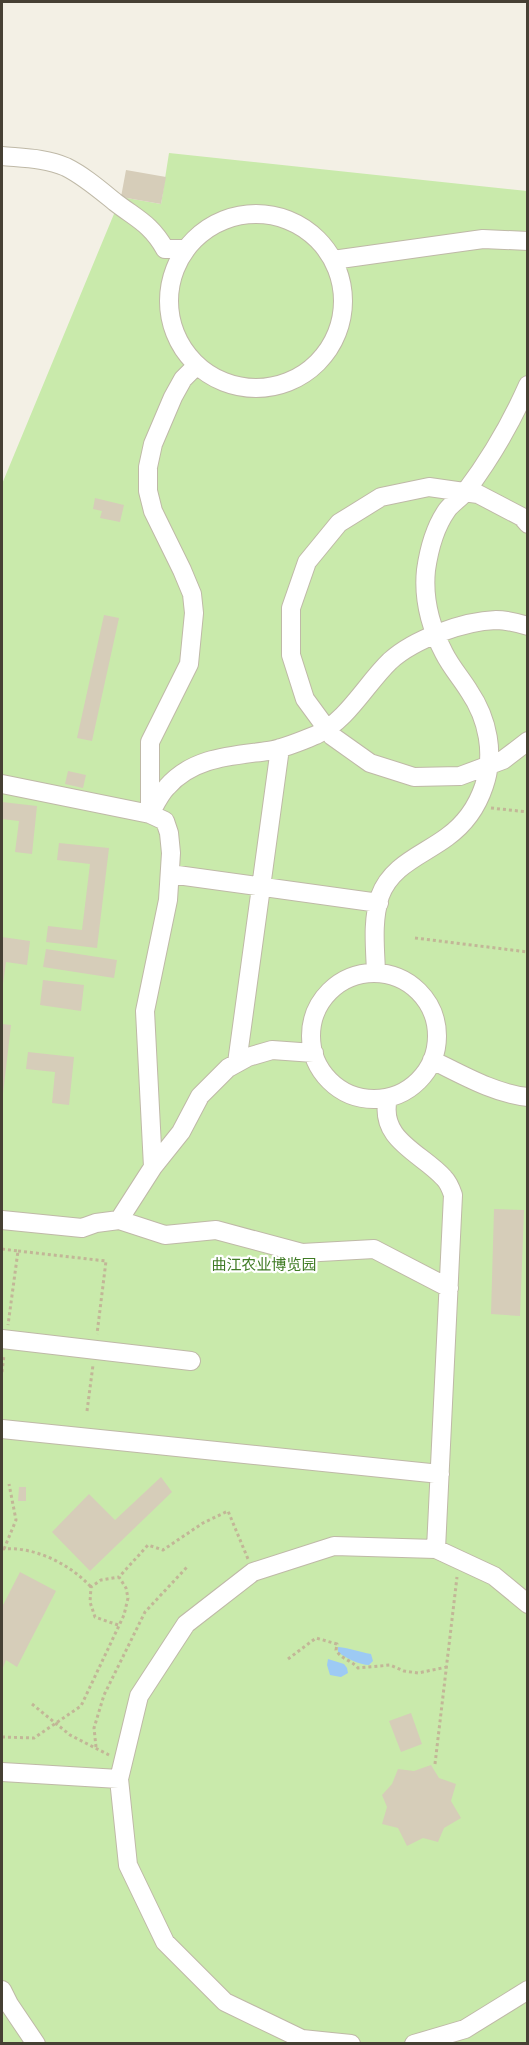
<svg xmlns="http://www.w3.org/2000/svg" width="529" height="2045" viewBox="0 0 529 2045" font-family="'Titillium Web','Noto Sans SC',sans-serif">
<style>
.green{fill:#c9eaab}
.water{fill:#9dcaf4}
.building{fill:#d6cdb9}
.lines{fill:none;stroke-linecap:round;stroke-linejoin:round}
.minor-casing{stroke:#bfb9a7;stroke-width:20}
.path{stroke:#c2b697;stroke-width:3;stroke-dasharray:3 3;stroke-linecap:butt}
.minor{stroke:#fff;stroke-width:18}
.labels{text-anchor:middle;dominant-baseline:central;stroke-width:4.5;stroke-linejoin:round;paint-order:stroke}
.park-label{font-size:15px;fill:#3f7b24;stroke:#fff}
</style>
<rect width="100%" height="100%" fill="#f3f0e5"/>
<path class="green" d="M169,153L527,191V2043L2,2044V484L121,197L161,204Z"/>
<path class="water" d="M338,1647C350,1648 360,1652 371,1654L373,1661L369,1665C360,1665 345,1658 338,1652Z
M328,1659L344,1664L347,1668L348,1673L341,1677L330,1675L327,1665Z"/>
<path class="building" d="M126,170L166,177L161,204L121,197Z
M95,498L124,505L120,522L100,518L102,511L93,509Z
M104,615L119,618L92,741L77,738Z
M68,771L86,775L83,788L65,784Z
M2,802L37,806L32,854L15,852L19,821L2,819Z
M59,843L109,848L97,948L46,942L48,926L82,930L90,864L57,860Z
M2,937L30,941L27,965L6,962L3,984Z
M46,949L117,960L114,978L43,967Z
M43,980L84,985L81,1011L40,1005Z
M2,1024L11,1025L3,1094H2Z
M28,1052L74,1057L69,1105L52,1103L55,1072L26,1069Z
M494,1209L524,1210L520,1316L491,1314Z
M161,1477L172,1492L90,1571L52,1532L89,1494L115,1520Z
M19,1487H26V1501H18Z
M20,1572L56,1591L17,1667L6,1660L2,1670V1607Z
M411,1713L422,1744L401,1752L389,1721Z
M431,1765L439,1778L456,1784L451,1801L461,1818L444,1828L438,1842L423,1838L407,1846L398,1828L382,1824L387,1807L382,1795L392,1784L398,1769L414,1771Z"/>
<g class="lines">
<g class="minor-casing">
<path id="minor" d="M2,156C22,158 46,158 66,167C84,176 99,189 115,202C137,219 151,224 165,249H186
M169 301a87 87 0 1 1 174 0a87 87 0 1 1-174 0Z
M333,260L483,239L528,241
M197,365L183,379L173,397L153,444L148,467V491L153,511L182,570L192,594L194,613L189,664L150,742V814L165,821L169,833L171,853L168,900L145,1011L153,1167L119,1220L165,1235L216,1230L302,1253L374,1249L449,1288
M528,524L522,517L478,494L429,487L381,497L339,523L307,562L291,608V655L305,699L327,729L332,736L370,763L414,777L460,776L503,760L528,741
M2,784L150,814C155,805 160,794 167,787C193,757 231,756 268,751C283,749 301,741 316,735C347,721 366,684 390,661C414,639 464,621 496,620C506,620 518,623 528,626
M170,874L379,903
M376,972C375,946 372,921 380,896C391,865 423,855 447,837C465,824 477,807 484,786C495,754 488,719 469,691C461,678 451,667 444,653C431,628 423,599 426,570C429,549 435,527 447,510C452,503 461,498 466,491C490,459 512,421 528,385
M311 1036a63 63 0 1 1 126 0a63 63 0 1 1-126 0Z
M432,1060C461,1074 495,1094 528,1097
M237,1063L280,748
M388,1098C378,1140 422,1153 444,1178C449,1183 451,1189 453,1195L436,1549
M153,1167L181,1132L200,1096L228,1068L248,1057L272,1050L314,1053
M2,1220L82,1228L96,1223L119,1220
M2,1339L191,1361
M2,1429L440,1474
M2,1772L119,1779
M2,1990L9,2004L36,2044
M351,2044L302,2039L225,2002L165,1942L128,1865L119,1779L139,1696L186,1624L253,1572L334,1546L436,1549L494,1576L528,1604
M414,2044L465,2029L528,1990"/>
</g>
<path class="path" d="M491,808L528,812
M415,938L528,952
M2,1249L18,1251L8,1325
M18,1251L106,1261L97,1334
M2,1372L4,1355
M87,1411L93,1365
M2,1549C34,1546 70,1564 91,1587
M4,1549L16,1520L9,1484
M118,1625L95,1617L90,1602L91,1587L101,1580L119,1577
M288,1659L316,1638L337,1644L336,1650C341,1659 351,1660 358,1668L390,1665L404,1671L418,1673L447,1667
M32,1704L70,1735L109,1755
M2,1737L34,1738L81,1706L124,1615L128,1598L126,1588L119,1577L148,1545L163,1550L203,1523L228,1511L248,1559
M96,1747L94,1728L104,1695L145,1612L187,1567
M435,1764L457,1577"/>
<use href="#minor" class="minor"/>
</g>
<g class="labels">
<g class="park-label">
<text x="264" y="1264">曲江农业博览园</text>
</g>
</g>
<rect width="529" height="2045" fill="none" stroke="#464034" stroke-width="6"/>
</svg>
